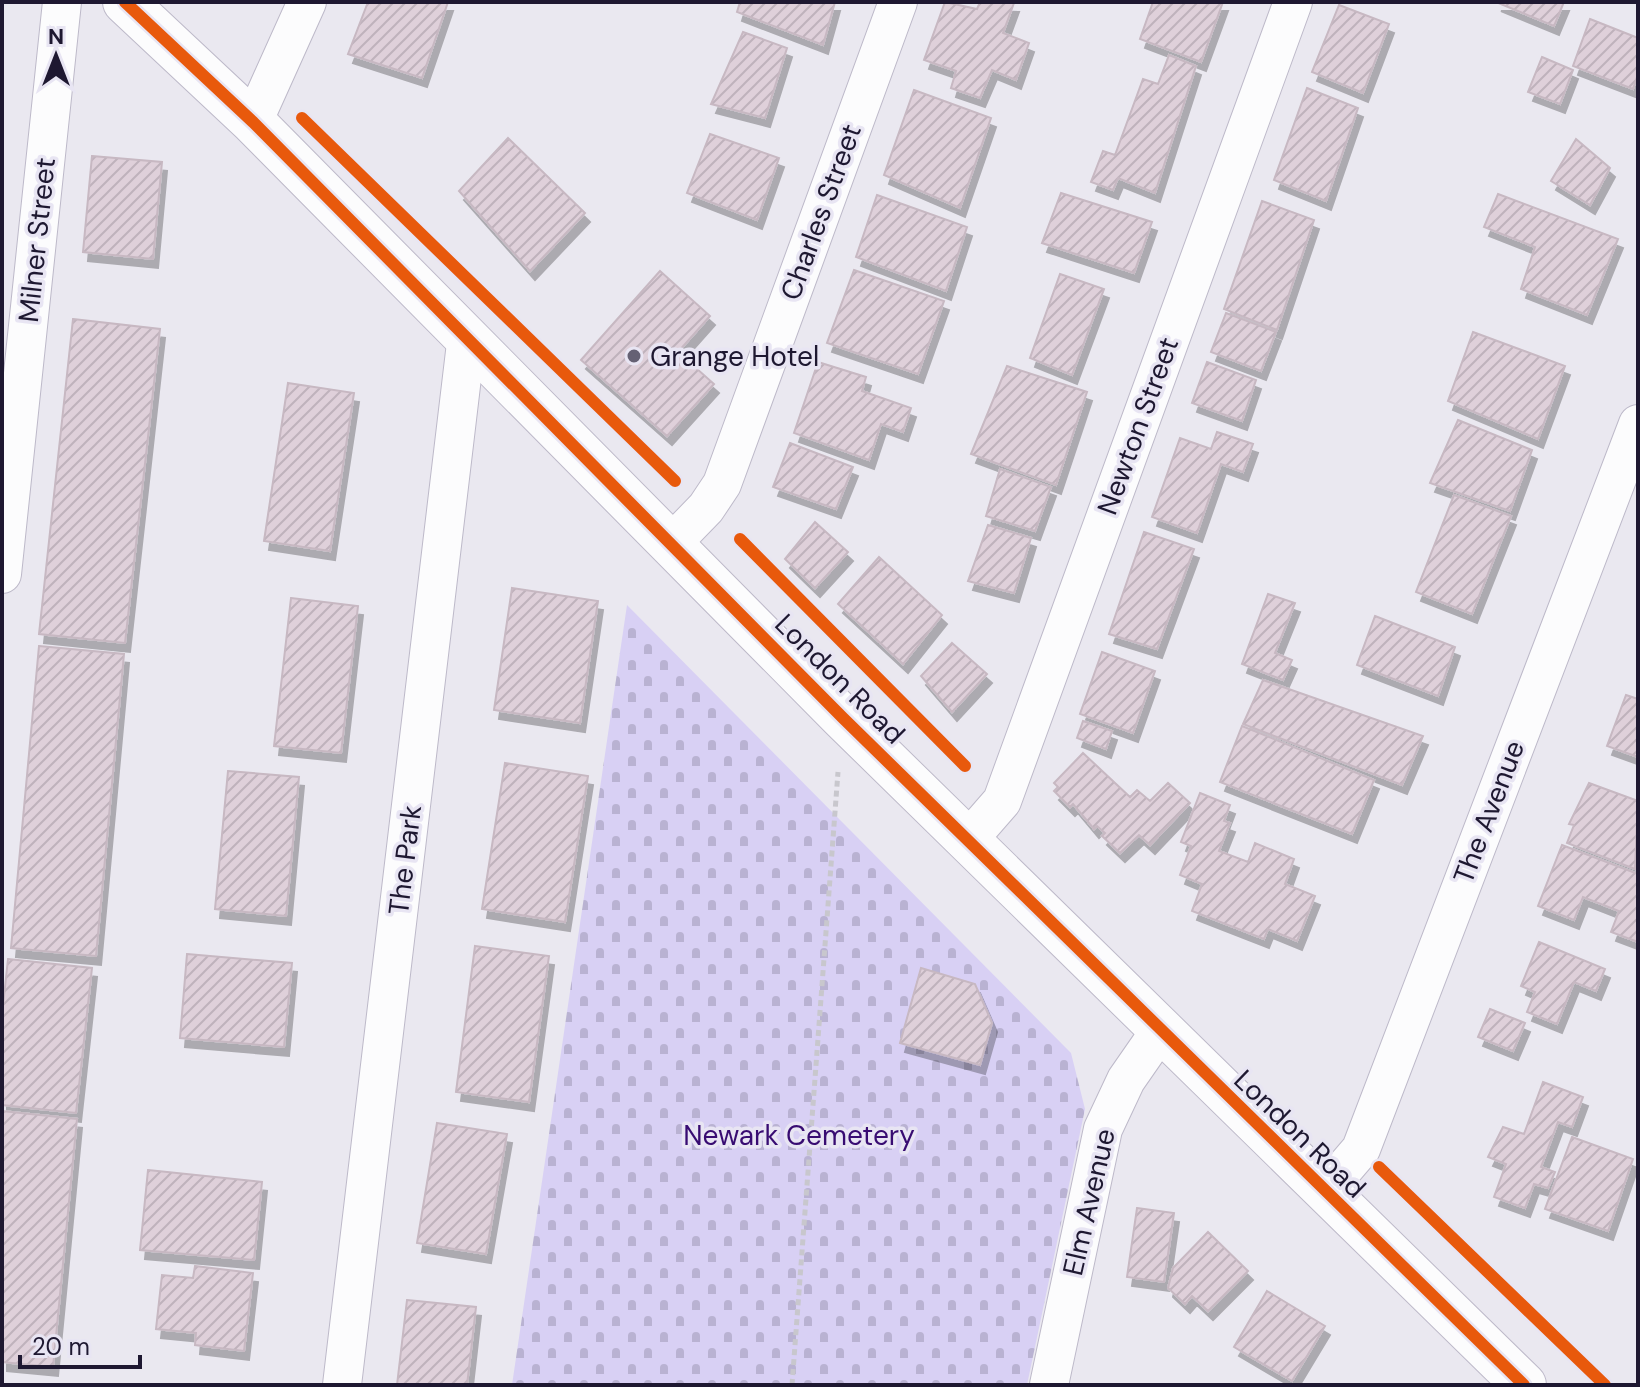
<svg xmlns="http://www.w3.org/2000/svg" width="1640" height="1387" viewBox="0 0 1640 1387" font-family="'DM Sans',sans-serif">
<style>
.cemetery{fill:url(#cemetery-stones)}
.building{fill:url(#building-hatch);stroke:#c7b8c2;stroke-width:2;filter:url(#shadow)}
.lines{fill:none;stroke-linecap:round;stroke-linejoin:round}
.minor-casing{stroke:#bdb9c9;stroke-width:40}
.secondary-casing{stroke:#bdb9c9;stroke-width:46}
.path{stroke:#c8c7cd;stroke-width:5;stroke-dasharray:6 4;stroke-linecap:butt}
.minor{stroke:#fcfcfd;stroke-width:38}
.secondary{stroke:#fcfcfd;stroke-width:44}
.cycleway-casing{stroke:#e8e5f3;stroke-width:17}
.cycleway{stroke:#e8590c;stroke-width:12}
.poi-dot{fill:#656174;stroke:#e8e5f3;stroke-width:3}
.labels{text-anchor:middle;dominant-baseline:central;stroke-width:7;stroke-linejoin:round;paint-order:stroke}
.street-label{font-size:28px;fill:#1e1831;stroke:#e8e5f3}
.poi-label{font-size:28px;fill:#1e1831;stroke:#e8e5f3;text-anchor:start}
.park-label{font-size:28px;fill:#380c72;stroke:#e8e5f3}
</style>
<defs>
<pattern id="cemetery-stones" width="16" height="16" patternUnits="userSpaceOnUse" patternTransform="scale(2)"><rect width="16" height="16" fill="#d8d0f4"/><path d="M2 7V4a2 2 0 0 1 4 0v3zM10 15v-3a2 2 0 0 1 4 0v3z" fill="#b9b2d2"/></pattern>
<pattern id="building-hatch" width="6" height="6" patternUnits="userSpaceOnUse" patternTransform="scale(2)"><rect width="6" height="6" fill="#dfd0da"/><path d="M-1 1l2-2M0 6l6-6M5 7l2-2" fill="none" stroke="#bfb2bc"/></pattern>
<filter id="shadow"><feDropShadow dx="5" dy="9" stdDeviation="0" flood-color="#0004"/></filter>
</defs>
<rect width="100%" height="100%" fill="#eae8f0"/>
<path class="cemetery" d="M627,605L1071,1053L1085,1109L1027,1385H512Z"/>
<path class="building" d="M368,2H448L422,78L348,54Z
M740,2H835L823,45L737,12Z
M945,2L977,9L980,2L1014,3L1003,33L1029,43L1016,80L992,70L980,98L951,88L956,71L924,60Z
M1153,2H1223L1201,62L1140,39Z
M1496,2H1564L1554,26Z
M1339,5L1389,24L1363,93L1312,72Z
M1590,19L1638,38V74L1633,89L1573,66Z
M743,32L787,48L765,118L711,104Z
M1169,55L1196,66L1155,193L1118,178L1113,190L1091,182L1103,151L1115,155L1143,79L1158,84Z
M1542,57L1573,70L1560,104L1528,92Z
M1307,88L1358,108L1326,201L1274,180Z
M914,90L991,118L960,208L884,175Z
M710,134L779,158L757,220L687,193Z
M508,138L585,213L530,271L459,191Z
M1576,139L1610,168L1590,205L1551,181Z
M92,156L162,162L153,259L83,252Z
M1061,193L1152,222L1134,273L1042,243Z
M1498,194L1618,239L1587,315L1521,289L1535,247L1484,227Z
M877,195L967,227L946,291L856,257Z
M1262,201L1314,220L1277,330L1224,309Z
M854,270L944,301L918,374L827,343Z
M660,271L710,316L678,352L714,384L667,436L581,360Z
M1060,274L1104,289L1072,375L1030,358Z
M1226,313L1276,332L1261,371L1211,352Z
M73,319L160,329L125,643L39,634Z
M1473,332L1565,366L1538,439L1448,401Z
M818,362L866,377L862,391L911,408L903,432L881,424L869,460L794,433Z
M1207,362L1256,380L1242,421L1192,403Z
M1007,366L1087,392L1056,485L971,454Z
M288,383L354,393L330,551L264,541Z
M1458,420L1532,450L1510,511L1430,483Z
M1217,432L1253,444L1243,472L1221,464L1197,533L1152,517L1180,438L1211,449Z
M790,443L853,467L836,509L773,487Z
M1000,469L1051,487L1035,531L986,516Z
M1454,495L1511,516L1472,614L1416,592Z
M815,522L848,552L815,588L785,559Z
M988,525L1031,538L1014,593L968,581Z
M1144,532L1194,549L1157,649L1109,634Z
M879,557L942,615L903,664L838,604Z
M512,588L598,601L580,723L494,710Z
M1268,594L1295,603L1275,653L1292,660L1283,680L1242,664Z
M291,598L358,606L341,753L274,746Z
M1375,616L1455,647L1438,696L1357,665Z
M952,643L987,674L952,712L921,676Z
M39,646L124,654L96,956L11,948Z
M1102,652L1155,671L1133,733L1080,714Z
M1263,680L1423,736L1402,785L1243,724Z
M1626,695L1638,699V757L1607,746Z
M1083,721L1112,731L1106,749L1077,738Z
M1242,726L1374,780L1352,834L1220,782Z
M1083,753L1130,797L1137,790L1150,801L1168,783L1190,803L1150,845L1139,835L1120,853L1102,836L1105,833L1097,826L1094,829L1073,804L1070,807L1054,791L1058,787L1054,783Z
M505,763L588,776L565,922L482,909Z
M228,771L299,777L286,916L215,909Z
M1589,783L1638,801L1635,869L1567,843L1574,825L1569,824Z
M1200,793L1230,805L1224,821L1230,823L1219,851L1248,862L1255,843L1294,859L1285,884L1315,896L1297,941L1268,929L1264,939L1192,911L1202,884L1180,875L1191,846L1181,842Z
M1562,845L1638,874V942L1611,932L1619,911L1583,897L1574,920L1538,906Z
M1539,942L1605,969L1596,991L1574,982L1557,1024L1527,1012L1535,992L1521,986Z
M475,946L549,956L529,1102L456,1092Z
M187,954L292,963L284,1047L180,1038Z
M8,959L92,968L76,1113L2,1105V1015Z
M921,968L975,984L992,1023L980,1065L900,1043Z
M1490,1009L1525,1023L1513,1051L1478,1037Z
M1543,1082L1583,1097L1572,1127L1558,1122L1541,1167L1555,1172L1548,1188L1534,1184L1525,1208L1494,1197L1506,1164L1488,1157L1503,1127L1524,1134Z
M2,1111L77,1119L53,1367L2,1362Z
M437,1123L507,1134L486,1254L417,1243Z
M1572,1137L1633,1159L1608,1231L1545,1209Z
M148,1170L262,1182L254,1260L140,1250Z
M1137,1208L1174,1213L1164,1282L1127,1277Z
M1208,1232L1248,1271L1208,1311L1192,1296L1185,1304L1168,1288L1173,1268Z
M195,1266L253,1273L244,1351L195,1345L196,1333L156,1329L162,1275L193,1278Z
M1267,1291L1325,1326L1292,1381L1234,1347Z
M407,1300L476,1307L467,1385H397Z"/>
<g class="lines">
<g class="minor-casing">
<path id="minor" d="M253,122L307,2
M672,543L706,508L722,484L898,2
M2,574L62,2
M968,840L1002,801L1293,2
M1325,1191L1361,1149L1638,424
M342,1385L467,335
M1049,1385L1103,1129L1126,1080L1160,1031"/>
</g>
<g class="secondary-casing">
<path id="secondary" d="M125,2L253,122L843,718L1524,1385"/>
</g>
<path class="path" d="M792,1385L838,772"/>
<use href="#minor" class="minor"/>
<use href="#secondary" class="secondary"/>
<g class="cycleway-casing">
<path id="cycleway" d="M125,2L253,122L843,718L1524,1385
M302,118L675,481
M740,539L965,766
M1379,1167L1605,1385"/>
</g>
<use href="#cycleway" class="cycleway"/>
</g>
<circle class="poi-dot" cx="634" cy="356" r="8"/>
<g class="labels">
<g class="street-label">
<text transform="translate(821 212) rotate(-70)">Charles Street</text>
<text transform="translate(37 240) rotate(-84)">Milner Street</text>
<text transform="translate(1138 426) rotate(-70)">Newton Street</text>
<text transform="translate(840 679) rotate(45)">London Road</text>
<text transform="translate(1489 812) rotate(-69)">The Avenue</text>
<text transform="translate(405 860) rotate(-83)">The Park</text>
<text transform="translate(1300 1134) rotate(44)">London Road</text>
<text transform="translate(1089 1202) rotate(-77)">Elm Avenue</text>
</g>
<g class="poi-label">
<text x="650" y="356">Grange Hotel</text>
</g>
<g class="park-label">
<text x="799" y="1135">Newark Cemetery</text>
</g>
</g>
<rect width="1640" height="1387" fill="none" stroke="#1e1831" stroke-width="8"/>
<g transform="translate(56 56)" stroke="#e8e5f3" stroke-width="6" paint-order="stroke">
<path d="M0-6L14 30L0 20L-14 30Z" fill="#1e1831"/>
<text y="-12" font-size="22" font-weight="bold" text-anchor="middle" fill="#1e1831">N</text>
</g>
<path d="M20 1355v12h120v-12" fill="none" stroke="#1e1831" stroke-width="4"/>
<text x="32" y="1355" font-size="24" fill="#1e1831" stroke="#e8e5f3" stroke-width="6" paint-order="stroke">20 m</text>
</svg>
